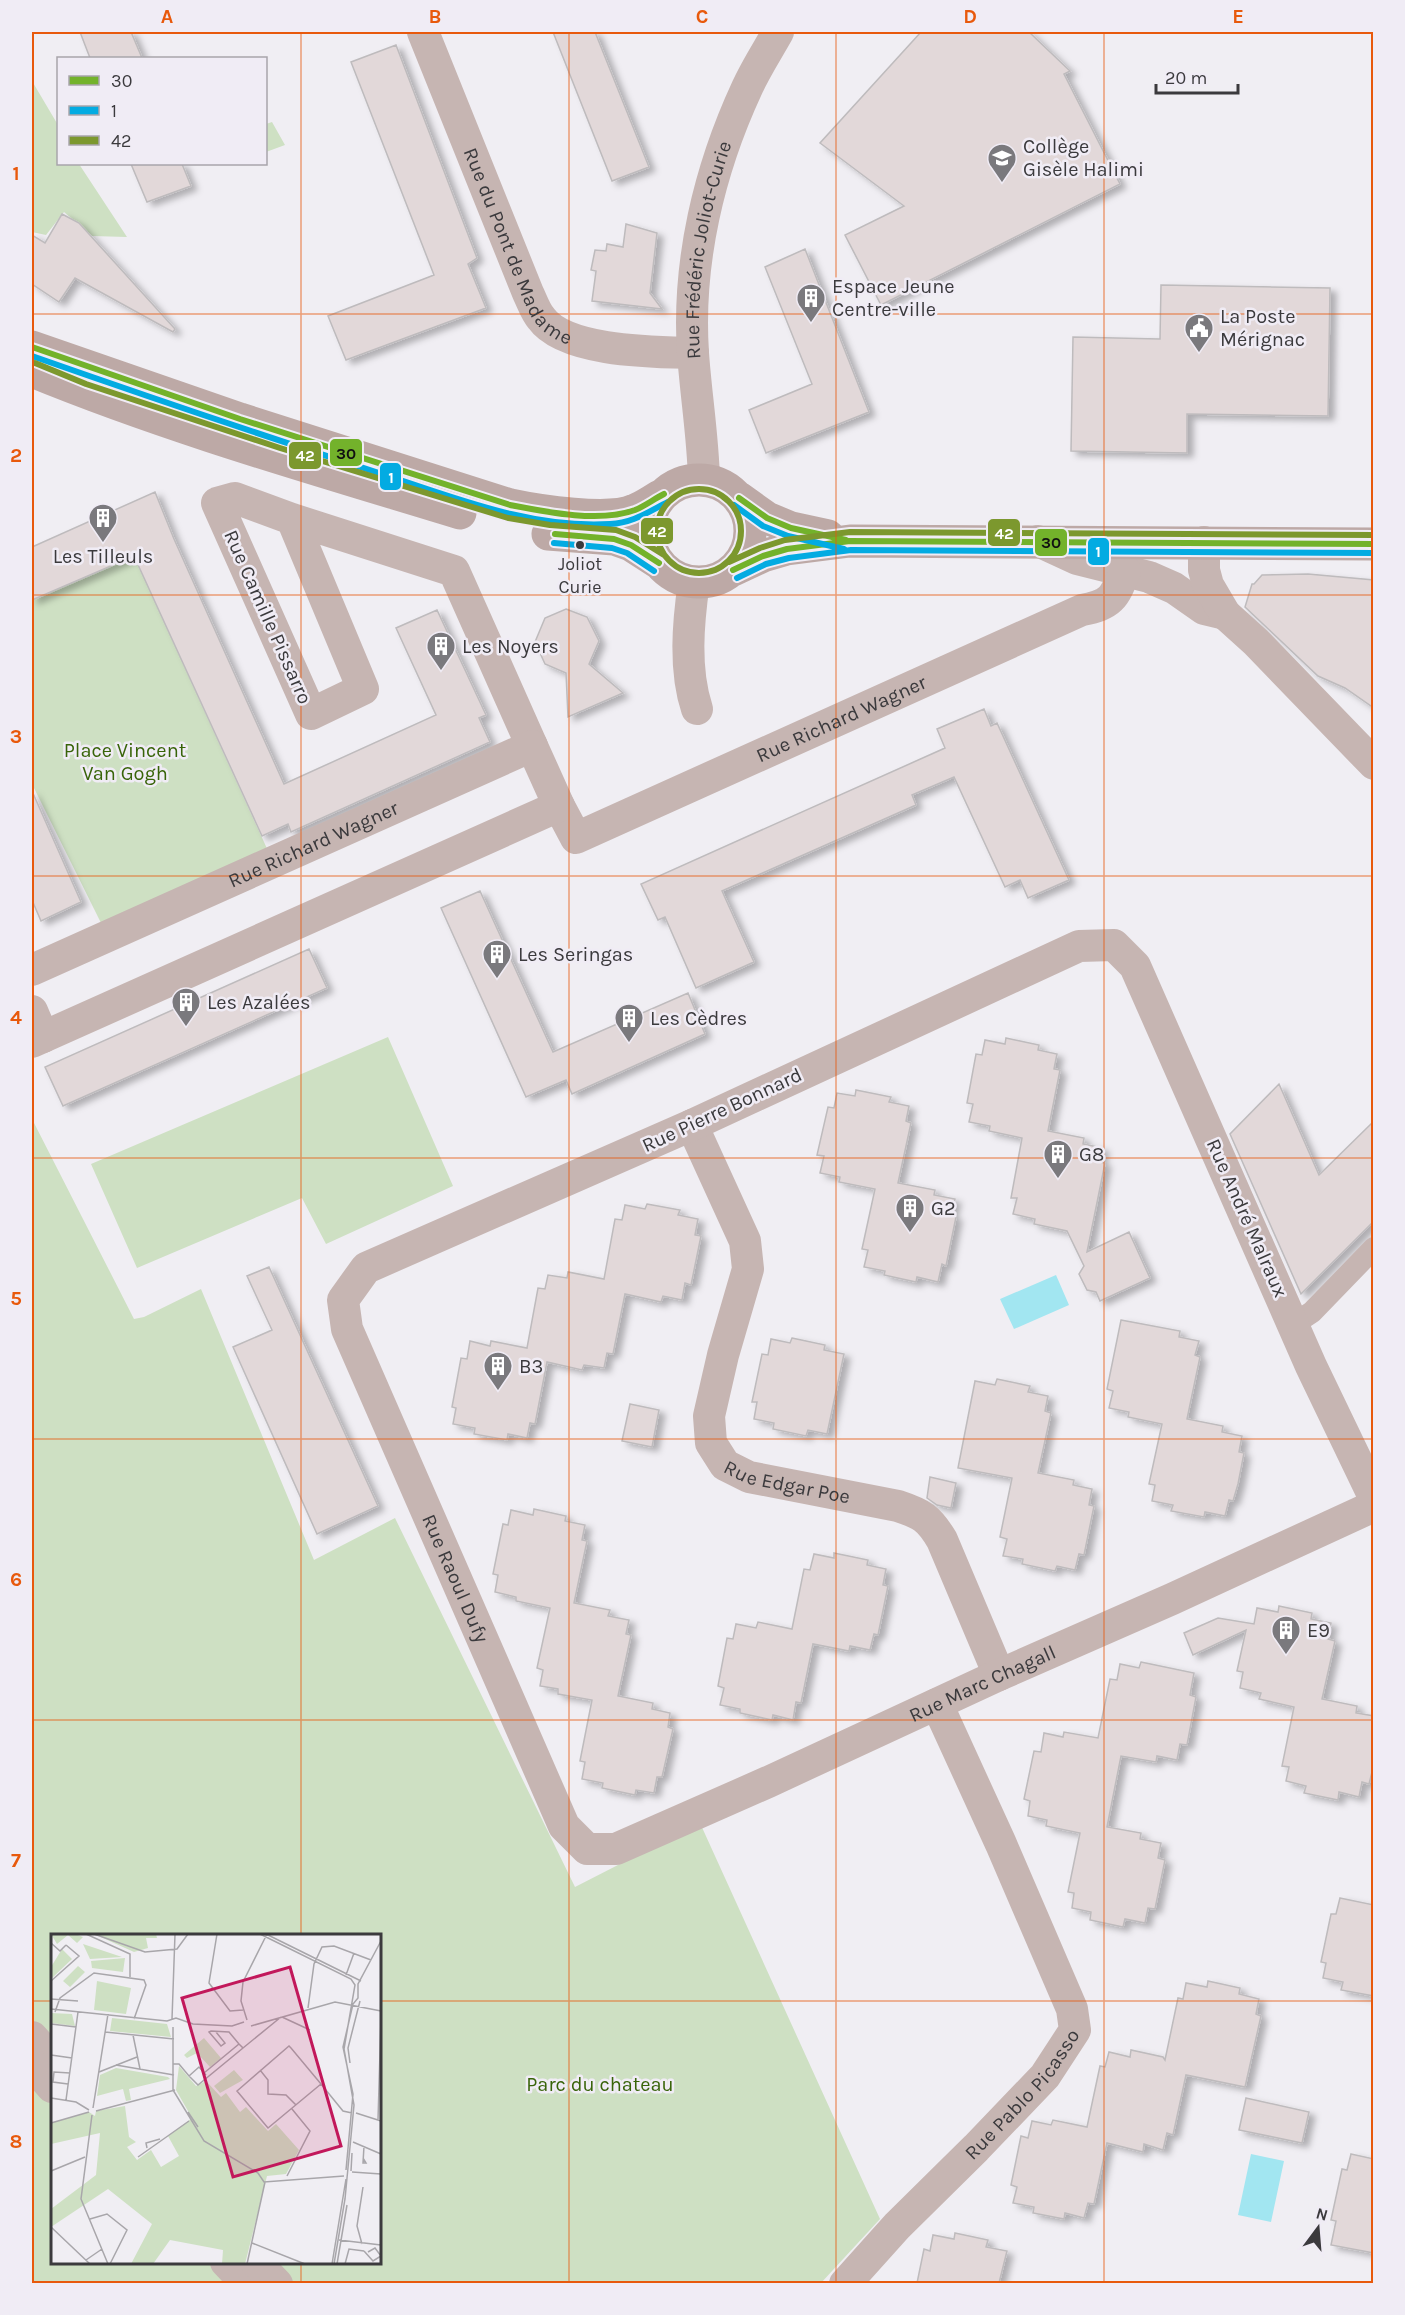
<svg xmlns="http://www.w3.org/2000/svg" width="1405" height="2315" viewBox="0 0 1405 2315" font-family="Karla,sans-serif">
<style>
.green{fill:#cee0c3;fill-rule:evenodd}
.water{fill:#a2e6f1}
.building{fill:#e2d8d9;stroke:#bebbbd;stroke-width:1.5;filter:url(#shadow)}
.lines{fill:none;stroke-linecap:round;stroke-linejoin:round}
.pedestrian{stroke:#c6b5b2;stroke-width:22}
.minor{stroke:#c6b5b2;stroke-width:32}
.secondary{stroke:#bda9a6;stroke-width:33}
.bus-1-casing{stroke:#f0ecf5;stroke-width:10}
.bus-2-casing{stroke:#f0ecf5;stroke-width:10}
.bus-3-casing{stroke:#f0ecf5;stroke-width:10}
.bus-1{stroke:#73b22b;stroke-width:6}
.bus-2{stroke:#03abe2;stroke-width:6}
.bus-3{stroke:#7c982e;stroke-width:6}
.grid{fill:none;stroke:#e8590c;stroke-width:1.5;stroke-opacity:0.55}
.bus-dot{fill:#3b3a3d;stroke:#f0ecf5;stroke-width:2}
.labels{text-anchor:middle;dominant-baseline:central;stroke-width:5;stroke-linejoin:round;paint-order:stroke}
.bus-label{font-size:18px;fill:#3b3a3d;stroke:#f0ecf5}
.poi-label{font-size:20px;fill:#3b3a3d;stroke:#f0ecf5;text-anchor:start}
.street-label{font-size:20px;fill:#3b3a3d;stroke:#f0ecf5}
.park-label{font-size:20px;fill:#386409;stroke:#f0ecf5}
.inset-road{fill:none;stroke:#a8a6aa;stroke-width:1.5}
.view{fill:#c2185b;fill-opacity:0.15;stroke:#c2185b;stroke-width:3}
.inset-edge{fill:none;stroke:#3b3a3d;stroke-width:3}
.line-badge{stroke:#f0ecf5;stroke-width:2}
.badge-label{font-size:16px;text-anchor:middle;font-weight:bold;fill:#fff}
.pale-badge-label{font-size:16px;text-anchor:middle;font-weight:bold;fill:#111}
.neatline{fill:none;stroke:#e8590c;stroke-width:2}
.grid-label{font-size:20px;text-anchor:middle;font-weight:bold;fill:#e8590c}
</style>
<defs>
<filter id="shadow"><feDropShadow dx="6" dy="4" stdDeviation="3" flood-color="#0004"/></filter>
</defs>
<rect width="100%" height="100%" fill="#f0eef3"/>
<path class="green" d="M32,81L58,125V164H79L127,237L92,236L64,212L46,235L32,232V166L34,161L32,156Z
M272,122L285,145L266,152V124Z
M134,556L269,853L102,925L32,784V600Z
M388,1037L453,1186L326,1244L302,1198L137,1268L91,1164Z
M32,1119L134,1319L144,1317L201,1289L314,1560L395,1518L575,1887L700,1823L880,2219L821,2283H32ZM52,1936H380V2262H52Z"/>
<path class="water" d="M1056,1275L1069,1305L1014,1329L1000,1299Z
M1251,2154L1284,2161L1271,2222L1238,2215Z"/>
<path class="building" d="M80,32H131L142,58H90Z
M553,32H595L649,167L612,181Z
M921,32H1029L1070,71L1064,74L1120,184L881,305L845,235L904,206L820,143Z
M396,45L477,258L468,264L486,308L346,360L328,316L434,275L351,62Z
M131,164H182L191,186L147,202Z
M62,214L79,223L175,329L173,332L75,278L59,302L32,284V235L45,243Z
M626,224L657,233L650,293L662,309L592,301L596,271L591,270L595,250L606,251L607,244L623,247Z
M805,249L869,412L766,453L749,410L812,384L765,267Z
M1161,285L1330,288L1328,416L1187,414V453L1071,451L1073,337L1160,339Z
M155,492L174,539L284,784L436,715L396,628L437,610L486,715L479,718L490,742L291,832L288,824L262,836L134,556L32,600V547Z
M1308,574L1374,580V708L1345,688L1318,676L1245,607L1252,584H1254L1262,575Z
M566,609L587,617L599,641L589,664L623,693L568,717L566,673L545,664L535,642L545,618Z
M984,709L991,726L997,723L1069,880L1028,898L1020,880L1005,887L954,777L912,795L916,805L722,891L754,962L696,988L665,917L658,920L641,884L945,748L937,729Z
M32,791L81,902L41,921L32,900Z
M480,891L553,1052L688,993L705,1034L572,1094L566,1080L526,1097L441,908Z
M309,949L327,988L63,1106L45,1067Z
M1006,1038L1039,1045L1038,1050L1057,1054L1054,1069L1060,1070L1048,1131L1084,1138L1083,1144L1103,1148L1100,1162L1105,1163L1087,1252L1129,1232L1150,1278L1100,1301L1096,1292L1087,1290L1079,1274L1084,1266L1067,1231L1034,1224L1035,1219L1013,1214L1017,1198H1011L1022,1138L989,1131L990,1126L969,1122L973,1104L967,1103L976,1054L982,1055L985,1040L1005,1044Z
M1279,1084L1319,1175L1374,1121V1221L1301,1294L1230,1134Z
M856,1090L891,1097L889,1102L909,1106L906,1121L911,1123L898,1183L935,1190L934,1195L955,1199L951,1215L956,1217L946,1266L942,1264L938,1282L917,1277L916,1282L884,1275L885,1271L864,1267L868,1250L862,1249L875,1189L839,1182L840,1177L820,1173L824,1156L817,1155L828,1107L834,1108L837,1093L855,1096Z
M647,1204L680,1210L678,1215L698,1219L695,1235L701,1236L691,1285L685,1283L682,1300L663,1296L661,1302L625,1294L613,1354L607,1353L604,1368L584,1365L582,1370L547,1362L535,1424L530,1423L527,1438L508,1434L507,1440L474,1434L475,1428L453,1424L456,1408L452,1407L461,1358L467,1359L470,1341L490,1346L491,1341L527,1348L538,1288L545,1289L548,1275L567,1278L568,1272L604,1279L615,1219L622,1220L625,1205L645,1209Z
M269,1267L378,1506L317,1534L233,1347L272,1330L247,1276Z
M1121,1320L1180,1331L1179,1337L1199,1341L1195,1355L1200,1357L1187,1419L1223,1426L1222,1432L1242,1436L1239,1452L1244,1453L1238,1484L1233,1501L1229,1500L1225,1516L1205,1512L1204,1517L1171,1511L1173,1505L1152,1501L1155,1485L1149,1484L1162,1424L1128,1417L1129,1412L1109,1408L1113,1391L1107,1389Z
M792,1338L825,1345L824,1350L844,1354L827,1434L808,1430L806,1436L773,1429L774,1423L754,1419L757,1402H752L762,1354L768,1355L771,1339L790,1343Z
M997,1379L1030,1386L1028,1392L1048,1396L1045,1411L1051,1413L1038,1473L1074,1480L1073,1485L1092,1489L1089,1505L1094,1506L1084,1555L1079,1554L1075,1570L1057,1566L1055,1571L1022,1564L1023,1559L1003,1556L1007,1539L1000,1537L1012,1478L958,1468L975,1381L995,1385Z
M630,1404L659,1410L652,1447L622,1441Z
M930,1477L956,1483L951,1508L937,1505L927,1498Z
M534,1509L566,1516L565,1521L585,1525L582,1540L587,1541L574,1603L610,1610L608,1616L629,1620L626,1634L631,1635L618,1696L653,1703L652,1709L670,1713L668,1727L673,1729L662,1777H657L654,1793L636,1790L635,1795L602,1788L603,1783L582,1779L585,1762L580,1761L592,1700L558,1694V1689L540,1686L543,1670L537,1668L550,1608L516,1601V1597L495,1592L498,1575L493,1574L503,1524L508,1525L511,1510L533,1515Z
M834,1553L868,1560L867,1565L886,1569L883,1585L888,1586L878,1635L874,1634L870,1650L850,1646L849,1651L813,1644L801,1703L796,1702L793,1720L773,1715L772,1720L740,1713V1709L720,1705L724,1688L718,1686L727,1638L733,1639L736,1624L756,1628L758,1622L792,1629L804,1569L810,1570L814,1554L834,1558Z
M1279,1606L1312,1613L1311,1619L1331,1623L1328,1639L1335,1641L1322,1699L1357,1706L1356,1713L1374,1716V1764L1369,1784L1362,1782L1359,1797L1339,1792L1338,1800L1304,1793L1306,1786L1286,1781L1289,1767L1282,1766L1294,1707L1259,1699L1261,1693L1240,1688L1243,1672L1237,1671L1246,1630L1193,1655L1184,1633L1218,1618L1254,1624L1257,1608L1278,1612Z
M1141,1662L1194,1673L1190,1695L1196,1697L1187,1745L1180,1744L1177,1760L1157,1756L1156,1762L1121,1756L1107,1827L1141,1833L1140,1839L1161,1843L1158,1858L1165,1860L1155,1909L1148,1908L1145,1923L1125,1919L1123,1927L1090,1920L1091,1912L1072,1908L1074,1893L1068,1892L1080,1833L1046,1826L1047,1820L1028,1816L1030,1801L1024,1799L1034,1751L1041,1752L1044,1733L1063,1737L1064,1732L1098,1738L1110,1679L1117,1680L1120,1664L1139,1668Z
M1340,1898L1374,1905V1996L1341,1990L1343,1982L1323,1978L1326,1963L1321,1962L1331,1914H1336Z
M1208,1981L1240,1988L1239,1994L1259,1999L1256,2014L1261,2016L1245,2087L1186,2075L1173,2135L1167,2133L1163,2150L1144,2144L1143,2152L1107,2143L1094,2204L1088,2203L1084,2218L1065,2213L1064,2219L1033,2213L1034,2207L1013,2203L1017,2187L1011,2185L1021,2136L1028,2138L1032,2121L1051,2125L1053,2120L1087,2127L1100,2066L1105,2067L1109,2052L1130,2057L1131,2050L1163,2057L1165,2060L1178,1998L1183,1999L1186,1983L1207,1987Z
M1246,2098L1309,2112L1302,2143L1239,2130Z
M1351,2154L1374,2159V2253L1331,2245L1336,2221L1331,2220L1342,2169L1347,2170Z
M955,2233L988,2240L986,2247L1007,2251L999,2283H917L924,2249L930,2251L933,2235L954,2239Z"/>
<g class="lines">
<path class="pedestrian" d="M1294,1324L1312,1312L1374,1248"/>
<g class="minor">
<path id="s1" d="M423,32L528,293C532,301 535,311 541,318C565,352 654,352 693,353"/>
<path id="s2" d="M704,480C703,437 696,396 693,353C687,262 709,170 747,88C756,68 768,50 778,32"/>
<path d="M292,519L363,689L311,714L217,503L235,498L292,519L454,571L532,746"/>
<path d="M1038,541L1077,559L1149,577L1174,588L1204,609L1225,614"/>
<path d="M1204,542V570L1208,585L1225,614L1256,642L1374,764"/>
<path d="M694,582C688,623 684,670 697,709"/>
<path id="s3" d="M559,806L576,838L1082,610C1112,604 1114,598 1125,571"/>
<path id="s4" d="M32,970L532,746L559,806L32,1042"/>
<path d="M32,1011L43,1037"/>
<path id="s5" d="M692,1125L745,1241L748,1269L723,1355L709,1416L711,1443L725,1465L749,1477L898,1506C922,1514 929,1518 942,1540L999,1675"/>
<path id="s6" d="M1374,1497L1311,1366L1135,966L1114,945L1079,946L692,1125L366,1268L343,1300L347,1329L564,1826L587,1849H616L768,1782L999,1675L1172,1599L1374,1506"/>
<path d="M32,2037L52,2059"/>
<path d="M32,2064L52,2087"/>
<path d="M226,2262L247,2284"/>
<path d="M256,2262L277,2284"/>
<path id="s7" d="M845,2284L897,2226L976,2148L1045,2076L1075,2030L1072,2009L1001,1844L937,1704"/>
</g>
<path class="secondary" d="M32,347L240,419L510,505C538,511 610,522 635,510C645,506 654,499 664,494
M32,371C171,428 316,469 460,513
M648 531a51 51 0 1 1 102 0a51 51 0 1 1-102 0Z
M739,498L767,518L791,528L828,536
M548,534L614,539L631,545L659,563
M733,570L763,556L787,549L850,541L1374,544"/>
<g class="bus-1-casing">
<path id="bus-1" d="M32,347L240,419L510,505C546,512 600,523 635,510C645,506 654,499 664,494
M739,498L767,518L791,528L846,540
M555,534L614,539L631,545L659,563
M733,570L763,556L787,549L850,541L1374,544"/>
</g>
<g class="bus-2-casing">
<path id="bus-2" d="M32,356C146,396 261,435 376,472C451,496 529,529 610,524C633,523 648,512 668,502
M734,505L763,526L788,536L844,549
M554,543L612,548L627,553L654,571
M737,578L766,564L789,558L851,550L1374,553"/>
</g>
<g class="bus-3-casing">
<path id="bus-3" d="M35,363L86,384L280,448L508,518L550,525L616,530L635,537L664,555
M657 531a42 42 0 1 1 84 0a42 42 0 1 1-84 0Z
M729,562L760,548L785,540L850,532L1374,535"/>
</g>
<use href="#bus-1" class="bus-1"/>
<use href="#bus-2" class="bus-2"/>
<use href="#bus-3" class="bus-3"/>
</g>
<path class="grid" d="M301,32V1936M569,32V2284M836,32V2284M1104,32V2284M32,314H1374M32,595H1374M32,876H1374M32,1158H1374M32,1439H1374M32,1720H1374M32,2001H52M380,2001H1374M301,2262V2284"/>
<defs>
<g id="school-pin" transform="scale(1.5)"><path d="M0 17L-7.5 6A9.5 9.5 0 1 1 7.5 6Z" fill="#7a797d" stroke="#f0ecf5"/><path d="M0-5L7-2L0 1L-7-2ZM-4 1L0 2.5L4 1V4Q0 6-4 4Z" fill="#fff"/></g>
<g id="building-pin" transform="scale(1.5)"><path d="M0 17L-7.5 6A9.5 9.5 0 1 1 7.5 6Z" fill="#7a797d" stroke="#f0ecf5"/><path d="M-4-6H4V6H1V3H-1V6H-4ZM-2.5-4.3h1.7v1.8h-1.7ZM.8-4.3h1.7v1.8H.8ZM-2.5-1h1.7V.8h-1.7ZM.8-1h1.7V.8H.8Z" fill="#fff"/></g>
<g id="civic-pin" transform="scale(1.5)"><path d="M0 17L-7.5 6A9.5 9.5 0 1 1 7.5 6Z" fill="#7a797d" stroke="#f0ecf5"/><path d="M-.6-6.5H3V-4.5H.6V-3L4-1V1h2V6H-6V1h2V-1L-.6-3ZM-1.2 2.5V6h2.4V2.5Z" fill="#fff"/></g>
</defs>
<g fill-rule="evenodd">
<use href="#school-pin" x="1002" y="158"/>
<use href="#building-pin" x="811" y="298"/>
<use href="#civic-pin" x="1199" y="328"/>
<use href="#building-pin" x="103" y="518"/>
<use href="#building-pin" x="441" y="646"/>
<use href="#building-pin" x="497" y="954"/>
<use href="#building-pin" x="186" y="1002"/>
<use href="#building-pin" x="629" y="1018"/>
<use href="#building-pin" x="1058" y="1154"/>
<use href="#building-pin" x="910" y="1208"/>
<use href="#building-pin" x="498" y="1366"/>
<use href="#building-pin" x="1286" y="1630"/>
</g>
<circle class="bus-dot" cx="580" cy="545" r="5"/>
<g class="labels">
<g class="bus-label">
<text x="580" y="564">Joliot<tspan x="580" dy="23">Curie</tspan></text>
</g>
<g class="poi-label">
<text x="1023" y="146">Collège<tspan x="1023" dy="23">Gisèle Halimi</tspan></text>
<text x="832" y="286">Espace Jeune<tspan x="832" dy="23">Centre-ville</tspan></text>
<text x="1220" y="316">La Poste<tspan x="1220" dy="23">Mérignac</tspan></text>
<text x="103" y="556" text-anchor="middle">Les Tilleuls</text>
<text x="462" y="646">Les Noyers</text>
<text x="518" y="954">Les Seringas</text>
<text x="207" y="1002">Les Azalées</text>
<text x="650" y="1018">Les Cèdres</text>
<text x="1079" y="1154">G8</text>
<text x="931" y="1208">G2</text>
<text x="519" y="1366">B3</text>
<text x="1307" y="1630">E9</text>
</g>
<g class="street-label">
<text stroke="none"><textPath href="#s1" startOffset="236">Rue du Pont de Madame</textPath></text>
<text stroke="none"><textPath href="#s2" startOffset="232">Rue Frédéric Joliot-Curie</textPath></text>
<text transform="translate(268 617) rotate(66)">Rue Camille Pissarro</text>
<text stroke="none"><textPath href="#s3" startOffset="327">Rue Richard Wagner</textPath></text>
<text stroke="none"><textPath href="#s4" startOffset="308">Rue Richard Wagner</textPath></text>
<text transform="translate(722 1110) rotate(-25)">Rue Pierre Bonnard</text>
<text transform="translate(1247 1218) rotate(66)">Rue André Malraux</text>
<text stroke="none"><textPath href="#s5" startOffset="426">Rue Edgar Poe</textPath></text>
<text stroke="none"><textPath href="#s6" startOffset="1770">Rue Raoul Dufy</textPath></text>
<text stroke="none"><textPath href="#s6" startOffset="2504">Rue Marc Chagall</textPath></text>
<text stroke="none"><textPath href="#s7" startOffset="260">Rue Pablo Picasso</textPath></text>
</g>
<g class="park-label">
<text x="125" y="750">Place Vincent<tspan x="125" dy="23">Van Gogh</tspan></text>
<text x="600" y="2084">Parc du chateau</text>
</g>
</g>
<g transform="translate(51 1934)">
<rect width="330" height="330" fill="#f0eef3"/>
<path d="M0,0H24L32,3L26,9L17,1L6,10ZM43,0H105L106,4H95L97,14L83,18ZM32,10L71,23L39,25ZM11,15L21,25L0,45V33ZM74,24L72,38L41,34L40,27ZM27,32L34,38L19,53L12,47ZM46,47L80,54L75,80L43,76ZM0,79L21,80L24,92L0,89ZM61,84L116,90L120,103L59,97ZM153,104L170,124L159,133L146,119L136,124L133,121ZM128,132L145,152L155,147L170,163L175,159L189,178L195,173L217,197L225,190L248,216L235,240L216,242L194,330H171L172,316L119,306L102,330H80L101,290L57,255L0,293V275L45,241L49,199L0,210V189L38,178L44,182L45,177L74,172L78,203L85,208L76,213L86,226L100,216L110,233L128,222L117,202L141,184L125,156ZM65,134L117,143L119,145L78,155L80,166L75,167L72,155L46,162L49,141ZM183,136L192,146L169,159L163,152Z" fill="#cee0c3"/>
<path class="inset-road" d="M35,0L79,20V43M43,0L94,18L126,15L137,0M166,0L158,49L179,77L192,76M209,0L300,45L304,51L293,115L303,171L294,265L283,330M215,0L310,47M0,9L9,17L15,11M295,41L303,19M0,47L28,22L15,11M0,65L27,67M257,74L263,30L271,13L283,12L320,26M0,75L116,87L125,84L142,90L181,92L193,88M4,78L9,64L43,39L93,46L95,51L83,85M231,83L259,96M121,85L124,0M196,86L190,67L192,48L216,0M0,90L25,93M200,92L284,68L330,77M122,93V156L153,207L207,239L213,248L293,242M54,98L123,105M165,98L174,109L170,112L158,98L160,97L178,98L188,110M82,101L89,135M192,114L230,83M0,121L21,124M299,129L297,114L309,67M122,130H128L138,142L148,133L155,141M65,131L123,141M209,136L217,146V160L235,161L245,171M48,138L86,123M138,142L147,151L192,114L188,110L153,139M17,150L2,148L3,138L19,139M270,150L217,194L186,157L238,112L240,114L270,150L292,177L301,179M0,164L25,168L38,176M15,166L27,78M42,174L57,80M45,177L124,156M137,178L147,193M305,179L330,187M41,181L30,265L57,330M327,186L330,84M0,189L38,178M302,208L330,220M96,214L95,209L109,205M87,223L138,187M312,224L315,229H312L313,212M295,236L302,160L292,113L302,70L307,64V50L330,7M0,237L34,223M300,237L301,219M301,238L330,240M236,242L259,197L241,175M39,285L56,280L76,296L59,330M0,293L39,330M288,306L330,311M201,309L254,330M311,310L306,292L312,253M313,317L322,327L330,322L324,314L317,318M35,326L51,315M196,330L214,248M281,330L295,245M286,330L296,271M294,330L298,315L313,317"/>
<path class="view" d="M239,33L290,212L182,243L131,64Z"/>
<rect width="330" height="330" class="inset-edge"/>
</g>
<g class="line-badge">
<rect x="329" y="438" width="34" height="29" rx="6" fill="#73b22b"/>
<rect x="288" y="441" width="34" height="29" rx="6" fill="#7c982e"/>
<rect x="379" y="462" width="23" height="29" rx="6" fill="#03abe2"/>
<rect x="640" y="517" width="34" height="28" rx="6" fill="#7c982e"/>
<rect x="987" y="518" width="34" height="29" rx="6" fill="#7c982e"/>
<rect x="1034" y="528" width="34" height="29" rx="6" fill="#73b22b"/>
<rect x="1087" y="537" width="23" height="29" rx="6" fill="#03abe2"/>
</g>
<g class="badge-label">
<text x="305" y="461">42</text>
<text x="391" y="483">1</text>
<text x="657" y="537">42</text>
<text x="1004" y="539">42</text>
<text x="1098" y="557">1</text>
</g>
<g class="pale-badge-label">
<text x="346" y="459">30</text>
<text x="1051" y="548">30</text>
</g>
<rect width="1405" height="2315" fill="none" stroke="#f0ecf5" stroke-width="66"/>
<rect x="57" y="57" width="210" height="108" fill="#f0ecf5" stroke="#a8a5ab" stroke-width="1.5"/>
<rect x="69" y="76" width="30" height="9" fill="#73b22b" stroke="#a8a5ab" stroke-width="1.5"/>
<text x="111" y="87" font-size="18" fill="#3b3a3d">30</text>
<rect x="69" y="106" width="30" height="9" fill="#03abe2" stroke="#a8a5ab" stroke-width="1.5"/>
<text x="111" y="117" font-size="18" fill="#3b3a3d">1</text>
<rect x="69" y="136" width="30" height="9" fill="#7c982e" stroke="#a8a5ab" stroke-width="1.5"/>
<text x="111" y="147" font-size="18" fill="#3b3a3d">42</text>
<g transform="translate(1318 2228) rotate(16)" stroke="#f0ecf5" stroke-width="4.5" paint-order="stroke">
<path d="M0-4.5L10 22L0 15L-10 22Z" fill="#3b3a3d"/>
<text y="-9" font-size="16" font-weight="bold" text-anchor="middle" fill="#3b3a3d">N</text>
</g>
<path d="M1156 84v9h82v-9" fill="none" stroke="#3b3a3d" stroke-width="3"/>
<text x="1165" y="84" font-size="18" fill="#3b3a3d" stroke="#f0ecf5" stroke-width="4.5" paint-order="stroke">20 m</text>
<rect x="33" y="33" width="1339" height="2249" class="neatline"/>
<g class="grid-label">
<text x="167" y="23">A</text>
<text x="435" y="23">B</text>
<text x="702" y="23">C</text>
<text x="970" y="23">D</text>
<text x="1238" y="23">E</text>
<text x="16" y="180">1</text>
<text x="16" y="462">2</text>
<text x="16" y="743">3</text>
<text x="16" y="1024">4</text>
<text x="16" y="1305">5</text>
<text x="16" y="1586">6</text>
<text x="16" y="1867">7</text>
<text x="16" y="2148">8</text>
</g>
</svg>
